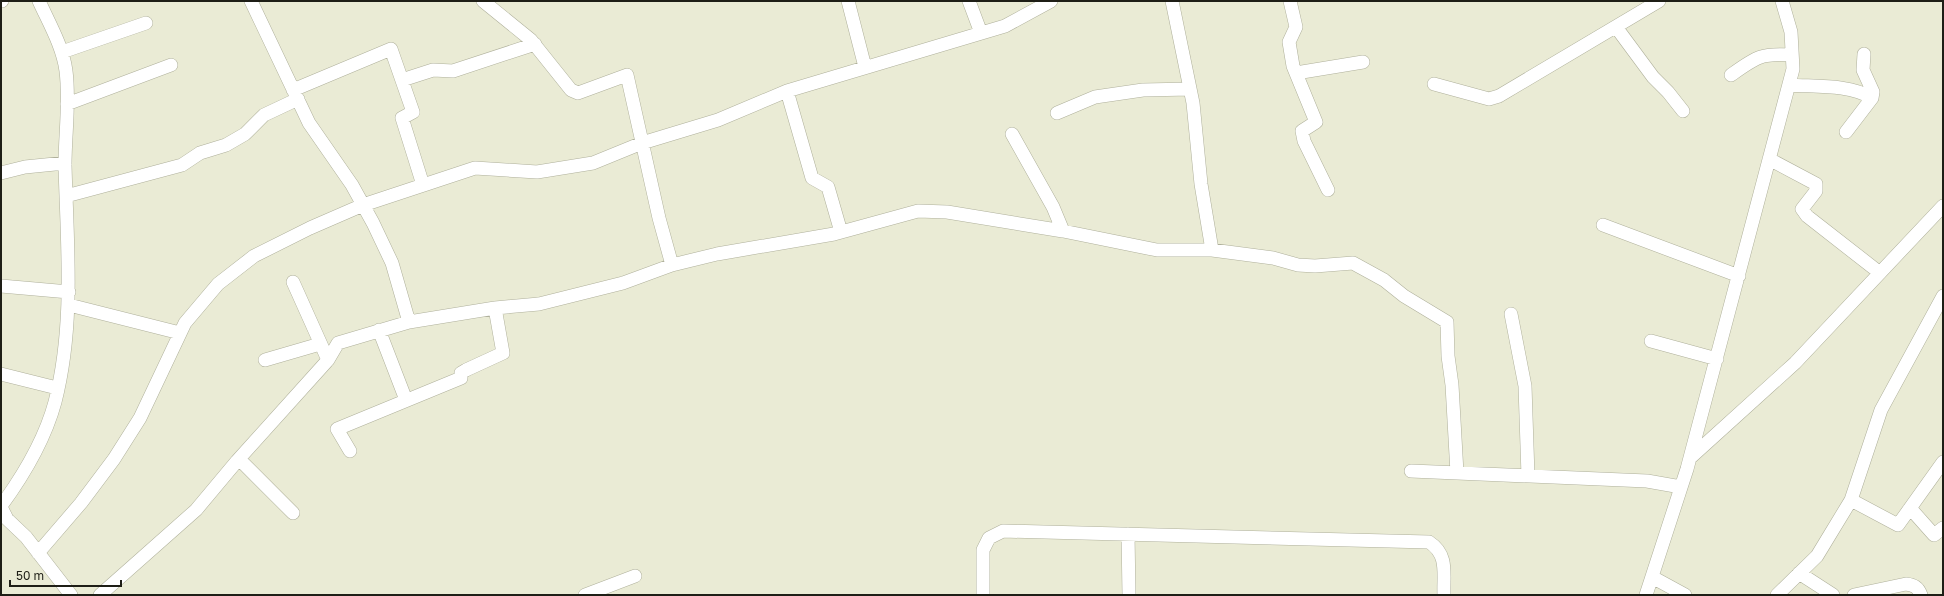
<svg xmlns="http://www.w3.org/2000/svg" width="1944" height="596" viewBox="0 0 1944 596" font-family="'Golos Text',sans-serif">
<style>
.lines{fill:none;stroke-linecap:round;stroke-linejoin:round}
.minor-casing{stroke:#afb09b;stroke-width:14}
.minor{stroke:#fff;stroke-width:13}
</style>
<rect width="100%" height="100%" fill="#eaebd5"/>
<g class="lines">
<g class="minor-casing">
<path id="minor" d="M1,1H2
M251,1L309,123L352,185L373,223L392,263L409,322
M483,1L531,40L571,90L578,93L627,75L659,218L672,265
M848,1L865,67
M969,1L981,33
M1172,1L1193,103L1201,184L1212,250
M1290,1L1296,27L1289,42L1293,66L1316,122L1302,131L1304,141L1328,190
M1616,27L1653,77L1668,92L1683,111
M62,52L146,23
M1296,73L1363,62
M1731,75C1756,57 1761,53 1792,55
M402,80L433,70L453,71L535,44
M1434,84L1489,99L1499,96L1659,1
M1789,85C1815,87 1849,84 1872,98
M293,90L391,49L413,112L402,118L423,185
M787,91L812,178L828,187L841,232
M67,104L171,65
M1057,113L1095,97L1143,90L1190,89
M1846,132L1872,98L1873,92L1863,70L1864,54
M1012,134L1053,207L1063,231
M1769,159L1816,184V191L1802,209L1807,216L1880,273
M1,173L25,167L65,163
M66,196L182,165L200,153L226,145L245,134L264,115L298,99
M1603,225L1739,276
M293,282L328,360
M1,286L69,292
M69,305L180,333
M1511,314L1525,386L1528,476
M379,330L406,400
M1651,341L1717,359
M265,360L320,344
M1,374L57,388
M350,451L337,429L461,378V373L466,370L503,353L495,308
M1690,458L1795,363L1943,206
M239,459L293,513
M1411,471L1647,481L1681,487
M1851,500L1898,525L1943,462
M1,506C23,476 45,439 55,402C75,324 67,244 65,165C65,134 70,102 66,71C63,47 49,23 39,1
M1,507L7,519L26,537L71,595
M1910,508L1934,535L1943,528
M1128,534L1129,595
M38,553L81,503L114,459L140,418L185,323L218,284L254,256L310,228L363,205L475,168L537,172L593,163L642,143L718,120L787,91L1005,26L1051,1
M1799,573L1833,595
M1652,577L1685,595
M100,595L196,510L237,461L328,360L338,343L409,322L495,308L539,304L623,283L672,265L717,254L834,234L918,211L947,212L1063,231L1157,250H1212L1273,258L1298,265L1315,266L1353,263L1384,280L1404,296L1447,322L1448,356L1452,385L1457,473
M585,595L635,576
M983,595V550L989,538L1003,531L1429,542C1449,555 1443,574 1444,595
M1646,595L1687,469L1793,69L1791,32L1782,1
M1777,595L1817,556L1851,500L1881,410L1943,296
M1854,595L1906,584C1914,585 1918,587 1921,595"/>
</g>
<use href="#minor" class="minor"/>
</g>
<rect width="1944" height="596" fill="none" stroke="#1e1e16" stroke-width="4"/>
<path d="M10 580v6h111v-6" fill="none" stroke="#1e1e16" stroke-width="2"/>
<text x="16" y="580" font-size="12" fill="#1e1e16" stroke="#eaebd5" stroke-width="3" paint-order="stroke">50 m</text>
</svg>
